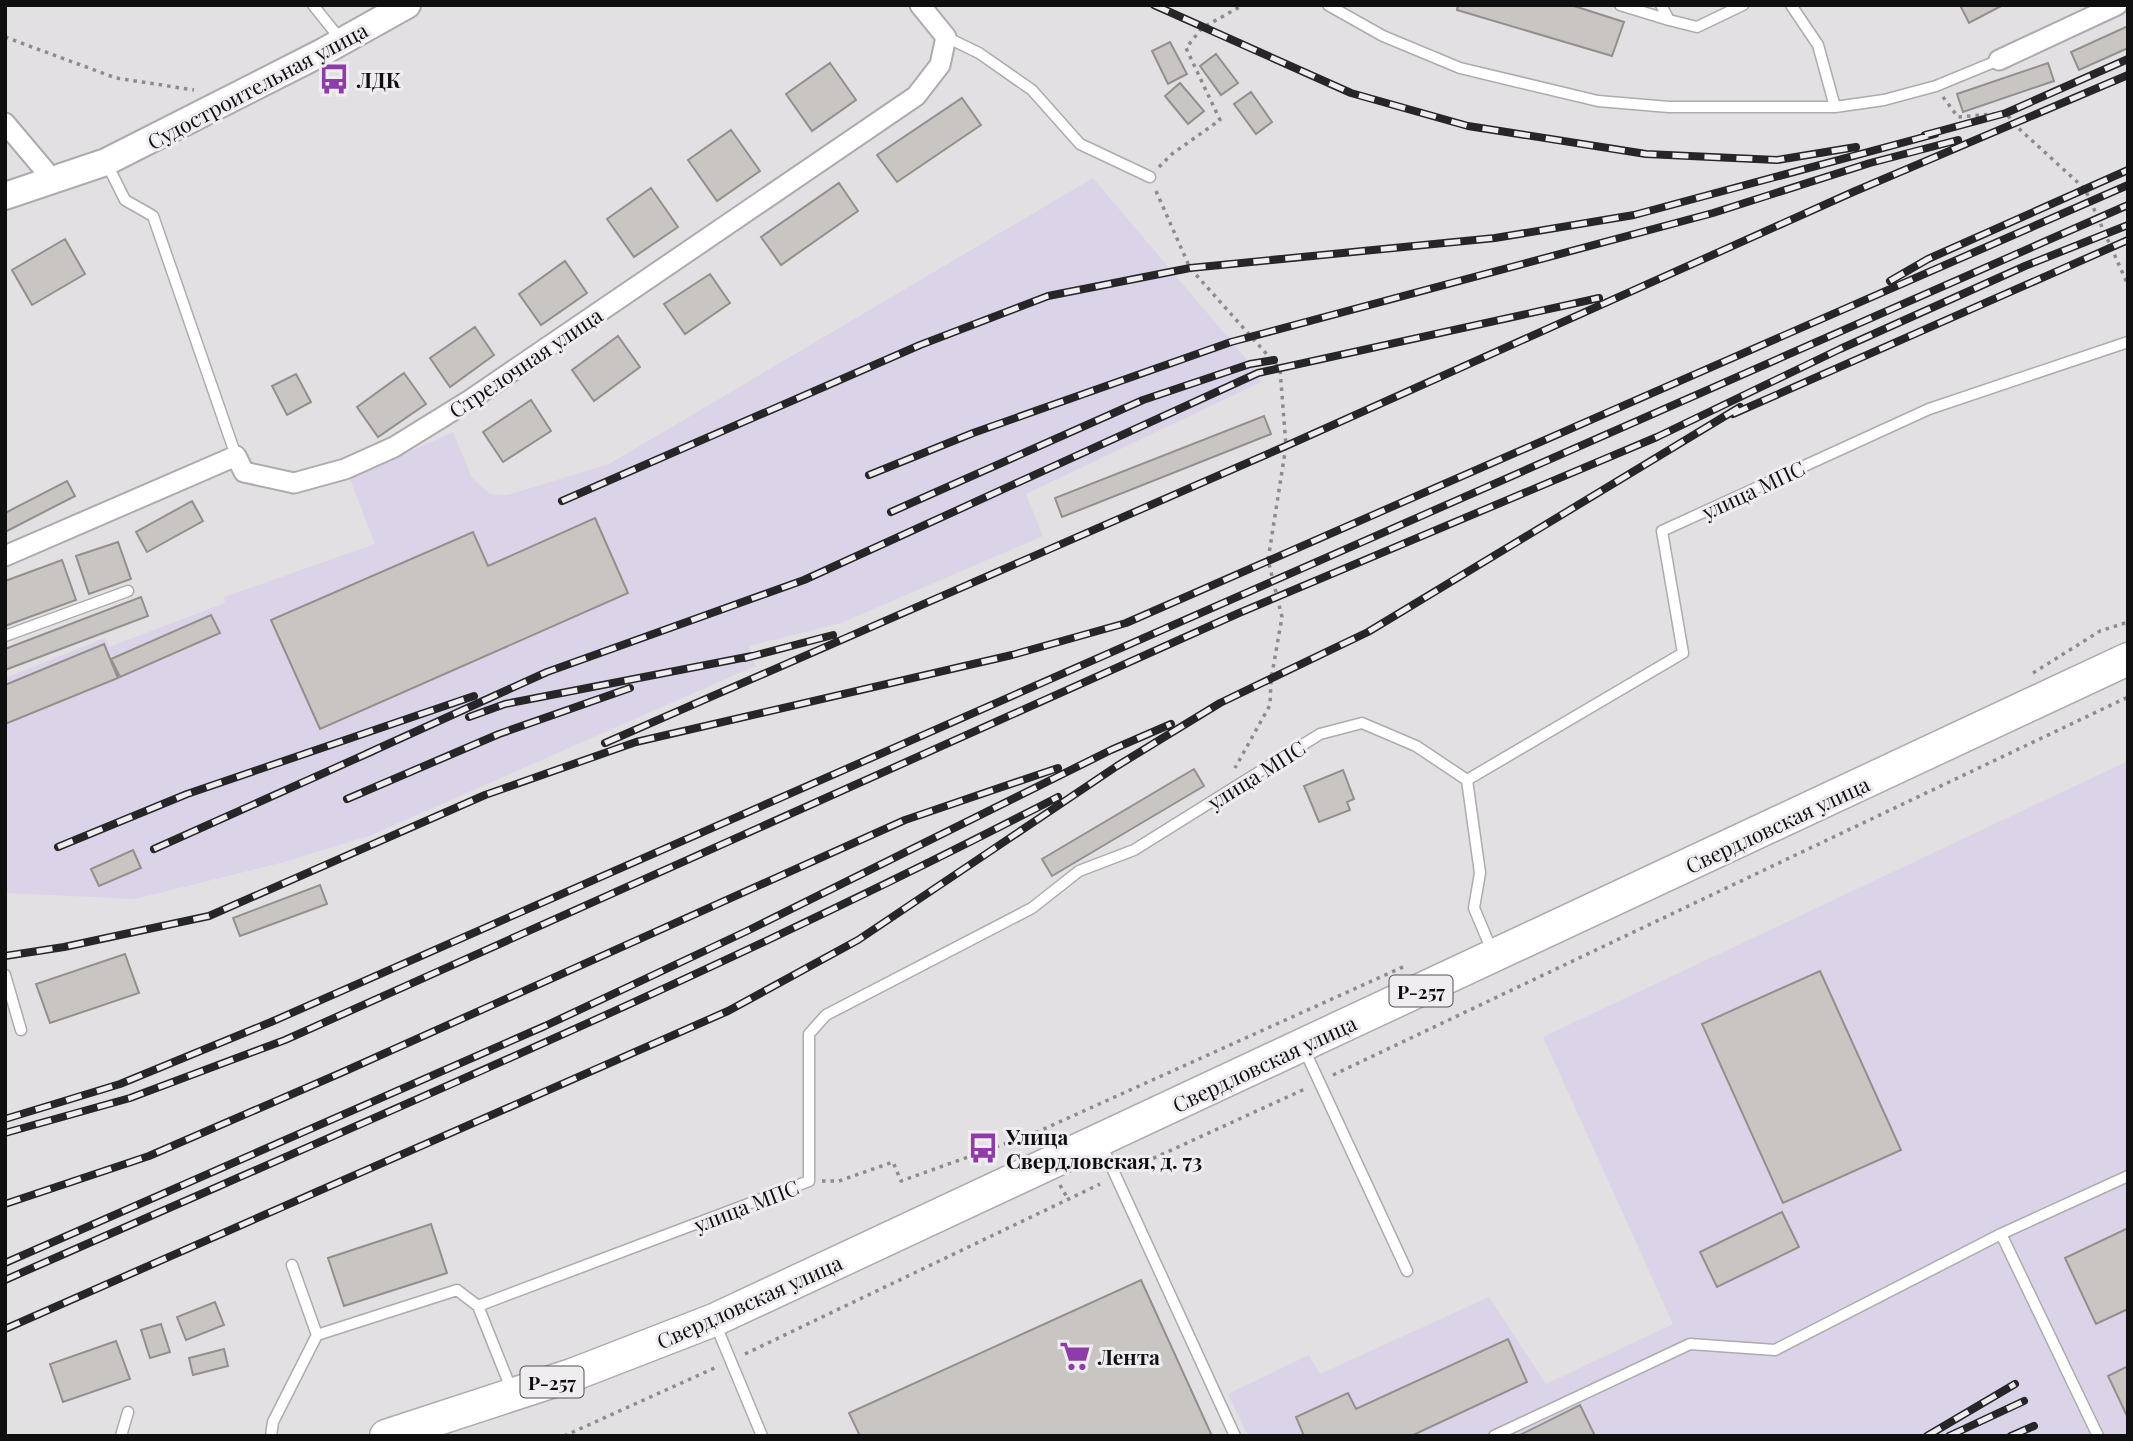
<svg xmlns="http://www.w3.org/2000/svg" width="2133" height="1441" viewBox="0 0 2133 1441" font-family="'Playfair Display',serif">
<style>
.industrial{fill:#dbd3e8}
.building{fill:#c8c5c3;stroke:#928f8d;stroke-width:2}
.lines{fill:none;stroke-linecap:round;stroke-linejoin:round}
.service-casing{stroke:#adabad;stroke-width:13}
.minor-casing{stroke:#adabad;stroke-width:23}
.secondary-casing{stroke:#adabad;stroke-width:30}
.trunk-casing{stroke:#adabad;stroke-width:35}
.path{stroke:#8d8b8d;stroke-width:3.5;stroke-dasharray:3.5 5;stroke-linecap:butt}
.service{stroke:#fff;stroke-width:10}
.minor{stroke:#fff;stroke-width:19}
.secondary{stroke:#fff;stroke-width:26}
.trunk{stroke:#fff;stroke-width:32}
.rail-casing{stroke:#262527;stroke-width:8}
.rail{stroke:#f0edf0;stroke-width:5;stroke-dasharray:16;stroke-linecap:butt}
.labels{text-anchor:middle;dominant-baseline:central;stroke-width:6;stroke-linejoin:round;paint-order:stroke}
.shield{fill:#f0edf0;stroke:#525253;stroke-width:2}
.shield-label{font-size:19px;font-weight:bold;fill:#0f0f10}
.poi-label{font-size:21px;font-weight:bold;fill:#0f0f10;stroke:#f0edf0;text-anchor:start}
.street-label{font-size:21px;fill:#0f0f10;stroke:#f0edf0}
</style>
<rect width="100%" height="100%" fill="#e3e0e3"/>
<path class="industrial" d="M1093,178L1258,373L1261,382L1026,494L1043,536L841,623L749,646L755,666L369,836L284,862L135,899L5,893V678L105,638L109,647L225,603L224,597L375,544L350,479L453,432L472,478L490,494L507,495L609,464Z
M2128,761V1436H1248L1228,1394L1309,1355L1320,1374L1489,1297L1546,1384L1673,1324L1543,1037Z"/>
<path class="building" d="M1458,5H1571L1624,22L1612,56L1457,10Z
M1960,5H2003L1969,23Z
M2128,26V48L2079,70L2071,52Z
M1170,42L1187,74L1168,84L1152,51Z
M1216,54L1238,83L1221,95L1200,66Z
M830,63L856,100L812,131L786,94Z
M2048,63L2054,81L1963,112L1957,94Z
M1180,83L1204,111L1188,124L1165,96Z
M1251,92L1272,122L1256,134L1234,104Z
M962,98L981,125L897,182L877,155Z
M731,130L760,171L717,201L688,160Z
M839,183L858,211L781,265L761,237Z
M651,188L678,227L634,257L607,219Z
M65,239L85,274L32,305L12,270Z
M565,261L587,293L541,325L519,294Z
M710,274L730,303L685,334L664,304Z
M475,327L494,355L450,387L430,358Z
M618,336L640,367L594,401L572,370Z
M404,373L426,404L378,437L357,407Z
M296,374L311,402L287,415L272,386Z
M531,400L551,431L503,462L483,432Z
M1264,416L1271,434L1062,517L1055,498Z
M67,481L75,496L5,532V513Z
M192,501L203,521L147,552L136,532Z
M595,518L628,593L320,729L271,620L473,532L488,566Z
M118,542L131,579L89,594L76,556Z
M62,560L76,600L5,626V581Z
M141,597L148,616L5,670V649Z
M211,615L220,633L120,677L111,659Z
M104,644L118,678L5,724V685Z
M1194,769L1204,786L1052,876L1042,859Z
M1343,770L1354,799L1347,802L1350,810L1319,822L1304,786Z
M133,850L141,868L99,886L91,869Z
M320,885L327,904L240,936L233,918Z
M125,954L139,993L50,1023L36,984Z
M1820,971L1901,1150L1783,1203L1702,1024Z
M1782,1212L1799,1247L1717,1287L1700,1252Z
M431,1224L447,1273L344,1306L328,1258Z
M2128,1228V1309L2096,1324L2065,1258Z
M1141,1280L1212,1436H860L849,1413Z
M215,1302L224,1325L186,1340L177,1317Z
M161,1324L170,1352L150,1358L141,1330Z
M1508,1339L1527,1382L1411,1436H1304L1296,1417L1348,1393L1356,1409Z
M116,1341L130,1379L63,1402L50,1364Z
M224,1349L228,1366L193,1375L189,1358Z
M2128,1366V1418L2108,1376Z
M1580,1405L1595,1436H1518Z"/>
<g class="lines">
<g class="service-casing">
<path id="service" d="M313,5L341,40
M1328,5L1383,36L1460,68L1598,101L1669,107H1835L1884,100L1936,86L1999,60
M1620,5L1669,20
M1661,5L1669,20L1697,27L1743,5
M1791,5L1818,45L1835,107
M946,37L979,53L1032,90L1080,144L1150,177
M106,162L125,200L153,216L236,456
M5,636L128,591
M1467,780L1480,873L1474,908L1493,953
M5,975L21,1030
M1304,1049L1407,1271
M1101,1144L1235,1436
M2001,1234L2098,1436
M715,1323L762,1436
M317,1335L457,1290L478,1306
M512,1391L478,1306L809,1181V1034L826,1015L1032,908L1079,871L1134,850L1320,734L1362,723L1416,746L1467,780L1683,653L1662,531L1929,409L2128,342
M121,1436L128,1412
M271,1436L273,1422L317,1335L292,1265
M1494,1436L1690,1344L1775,1350L2001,1234L2128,1176"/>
</g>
<g class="minor-casing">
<path id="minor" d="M1999,60L2117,5
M5,123L53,180
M5,556L236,456L244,472L294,483L345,469L394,447L470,400L916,96L940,65L946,37L920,5"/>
</g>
<g class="secondary-casing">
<path id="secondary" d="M5,196L106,162L321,53L407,5"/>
</g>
<g class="trunk-casing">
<path id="trunk" d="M386,1436L572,1375L714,1320L2128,659"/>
</g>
<path class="path" d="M5,37L116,78L194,90
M1943,97L1958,117L2006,113L2015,125L2085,189L2128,285
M1159,167L1172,154L1220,120L1186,48L1202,28L1243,5
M1156,191L1190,268L1280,369L1286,446L1268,560L1282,617L1271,680L1270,705L1235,768
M2033,673L2100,631L2128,622
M1333,1075L2128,697
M1130,1169L1307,1088
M822,1181H839L893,1162L901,1181L1035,1133L1405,966
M1060,1185L1068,1199
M745,1354L1100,1184
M564,1436L719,1366"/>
<use href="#service" class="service"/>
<use href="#minor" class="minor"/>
<use href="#secondary" class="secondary"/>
<use href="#trunk" class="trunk"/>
<g class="rail-casing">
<path id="rail" d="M1154,5L1351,93L1468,126L1646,154L1777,160L1856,147
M1925,135L2006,113L2128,59
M1890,281L1928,259L2128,170
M1733,414L2128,240
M869,475L973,433L1231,342L1713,213L1870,163L1958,140
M562,501L920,345L1048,296L1190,268L1495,238L1634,215L1935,134
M891,512L1143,400L1250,364L1274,360
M745,658L833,635
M469,717L505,704L752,656
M605,743L1286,446L1853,192L2128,75
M366,754L547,672L804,580L1258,373L1599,298
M347,799L499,734L630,688
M58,847L187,794L474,696
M154,849L373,751
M5,956L64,947L209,916L485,795L636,742L1012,655L1126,623L2128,185
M5,1119L120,1084L271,1022L2128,205
M5,1133L130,1098L285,1040L1239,613L1657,437L1840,349L2025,266L2128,225
M5,1204L149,1156L343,1072L905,820L1058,768
M5,1263L545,1026L747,931L1111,750L1171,724
M5,1280C358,1124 715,975 1058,797
M5,1329L728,1011L858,940L1117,766L1220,703L1368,632L1740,407
M1927,1436L2015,1384
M1949,1436L2024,1401
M2011,1436L2034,1426"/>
</g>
<use href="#rail" class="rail"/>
</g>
<defs>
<g id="bus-bare" transform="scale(2.415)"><path d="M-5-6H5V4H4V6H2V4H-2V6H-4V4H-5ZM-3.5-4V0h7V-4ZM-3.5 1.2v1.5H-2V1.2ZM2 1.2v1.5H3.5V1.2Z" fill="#8f3cab" stroke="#f0edf0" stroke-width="2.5" paint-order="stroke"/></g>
<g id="supermarket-bare" transform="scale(2.415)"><path d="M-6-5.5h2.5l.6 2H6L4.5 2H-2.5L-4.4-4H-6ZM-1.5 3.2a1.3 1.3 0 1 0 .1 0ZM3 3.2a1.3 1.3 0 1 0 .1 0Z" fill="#8f3cab" stroke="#f0edf0" stroke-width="2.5" paint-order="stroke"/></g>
</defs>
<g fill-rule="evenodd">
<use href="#bus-bare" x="334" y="79"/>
<use href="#bus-bare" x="983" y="1148"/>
<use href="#supermarket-bare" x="1075" y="1356"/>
</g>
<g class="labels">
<g class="shield">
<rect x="1389.5" y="975.5" width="63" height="31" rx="5"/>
<rect x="520.5" y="1366.5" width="63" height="31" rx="5"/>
</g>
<g class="shield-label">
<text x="1421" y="991">Р-257</text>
<text x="552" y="1382">Р-257</text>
</g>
<g class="poi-label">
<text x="357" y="79">ЛДК</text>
<text x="1006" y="1136">Улица<tspan x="1006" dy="24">Свердловская, д. 73</tspan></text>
<text x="1098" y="1356">Лента</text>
</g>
<g class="street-label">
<text transform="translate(257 85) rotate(-28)">Судостроительная улица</text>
<text transform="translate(525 362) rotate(-34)">Стрелочная улица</text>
<text transform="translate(1753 489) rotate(-25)">улица МПС</text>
<text transform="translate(1256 774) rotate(-32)">улица МПС</text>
<text transform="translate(1777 824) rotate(-25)">Свердловская улица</text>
<text transform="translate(1264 1063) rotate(-25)">Свердловская улица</text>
<text transform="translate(746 1205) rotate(-21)">улица МПС</text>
<text transform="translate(749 1301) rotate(-24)">Свердловская улица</text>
</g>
</g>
<rect width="2133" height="1441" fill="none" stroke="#0f0f10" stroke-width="14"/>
</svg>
